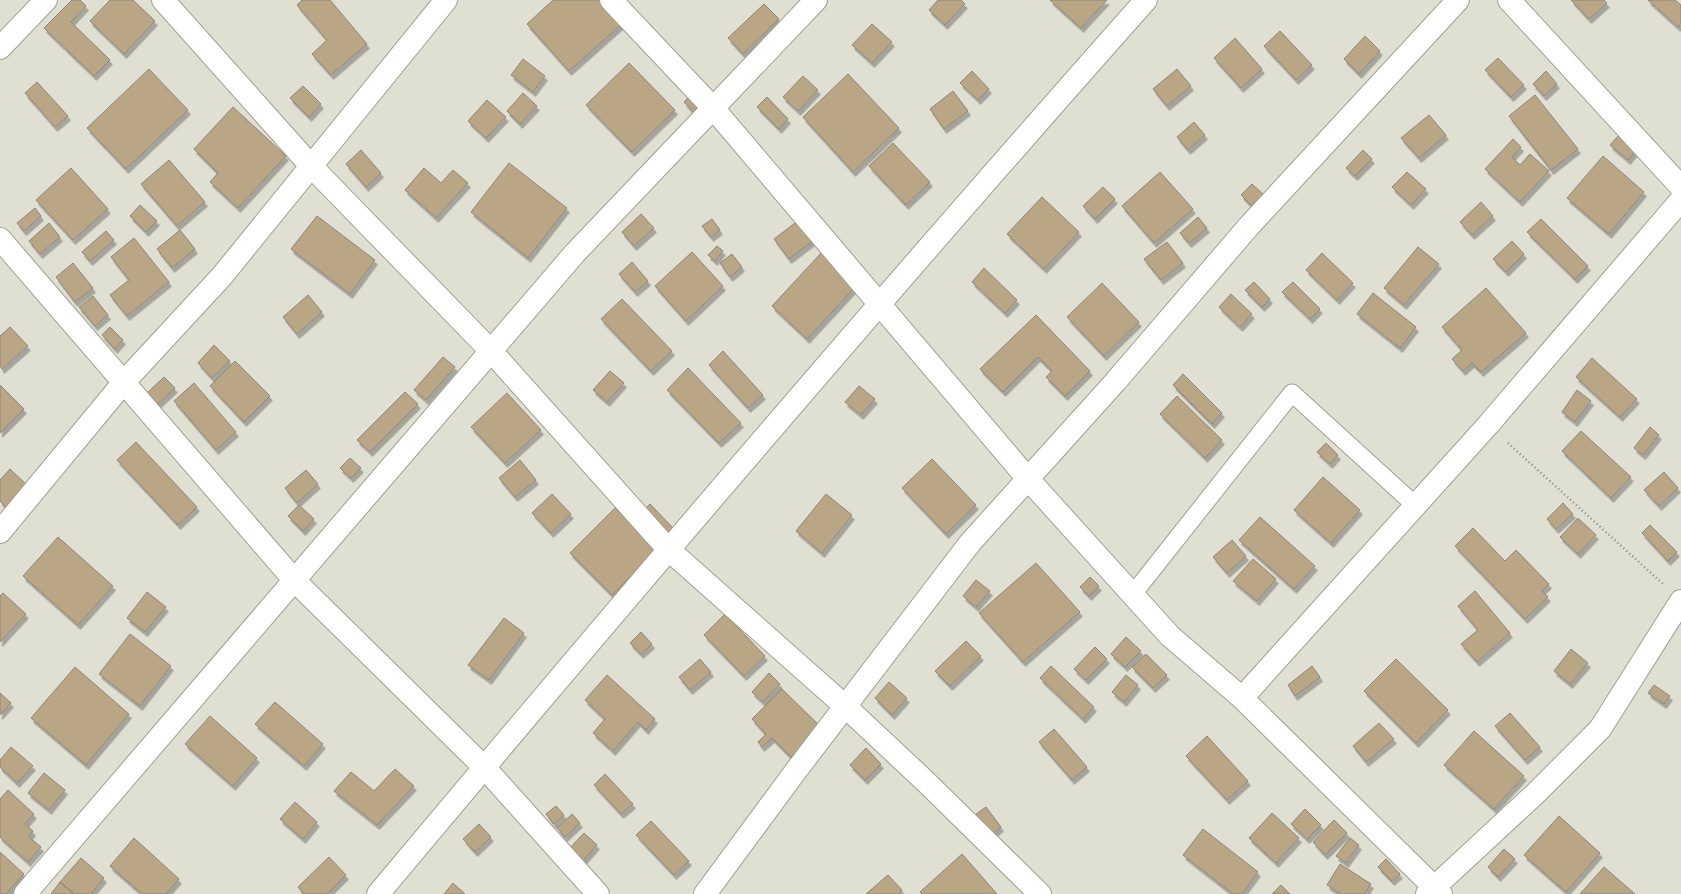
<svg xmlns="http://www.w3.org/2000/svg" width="1681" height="894" viewBox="0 0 1681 894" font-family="'Nunito Sans',sans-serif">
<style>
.building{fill:#b9a684;stroke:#8d867a;filter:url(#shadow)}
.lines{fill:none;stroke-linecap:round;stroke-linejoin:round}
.service-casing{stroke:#9f9f92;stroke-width:19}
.minor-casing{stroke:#9f9f92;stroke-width:24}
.secondary-casing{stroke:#9f9f92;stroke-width:24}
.path{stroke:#87877d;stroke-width:2.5;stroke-dasharray:1 3;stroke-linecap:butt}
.service{stroke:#fff;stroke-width:17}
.minor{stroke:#fff;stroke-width:22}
.secondary{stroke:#fff;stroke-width:22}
</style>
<defs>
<filter id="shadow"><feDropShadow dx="2.5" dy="4.5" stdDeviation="0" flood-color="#0004"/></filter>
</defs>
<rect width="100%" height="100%" fill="#e0e0d2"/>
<path class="building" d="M72,0H80L86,6L71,22L110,60L94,76L44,28Z
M110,0H133L155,21L124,54L90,21Z
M302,0H330L367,44L331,75L312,54L327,40L297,5Z
M553,0H602L623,23L569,71L527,24Z
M938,0H961L965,4L945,25L929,10Z
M1050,0H1107L1081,28Z
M1571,0H1604L1607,3L1589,19Z
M1648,0H1675L1681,5V23L1678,27Z
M764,4L779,19L743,54L728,38Z
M872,24L892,42L872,63L852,45Z
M1280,31L1312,65L1296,80L1264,46Z
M1365,36L1380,51L1359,74L1344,59Z
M1235,38L1262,69L1241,88L1214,58Z
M1498,58L1524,85L1511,97L1485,70Z
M523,59L545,76L533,92L511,75Z
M629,63L675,110L632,152L586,105Z
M149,69L188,110L126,169L87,128Z
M1177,69L1191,86L1167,106L1153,89Z
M972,71L989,89L978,100L960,83Z
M1546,71L1557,84L1544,96L1533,84Z
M848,74L899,128L853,172L803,117Z
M803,76L818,90L798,111L783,97Z
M37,82L68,116L55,127L25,93Z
M303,86L321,104L309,117L290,98Z
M953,91L968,111L944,129L930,109Z
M694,92L708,105L697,116L684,102Z
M523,93L537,106L520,124L507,111Z
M1535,95L1578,149L1551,170L1509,116Z
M767,97L788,119L779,129L757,107Z
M487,100L506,117L486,138L468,121Z
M233,107L286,156L238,208L210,182L218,173L194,149Z
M1429,115L1446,135L1419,158L1401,138Z
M1194,122L1205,135L1188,150L1177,137Z
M1620,134L1638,148L1628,160L1610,145Z
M1513,139L1521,147L1512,157L1520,165L1530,154L1549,171L1520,202L1485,169Z
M893,143L930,182L906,205L869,166Z
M361,150L381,173L366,187L346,164Z
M1363,150L1372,159L1355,176L1346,168Z
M1603,156L1644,192L1609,234L1567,198Z
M169,160L205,202L177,226L141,184Z
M509,163L567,208L528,258L471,212Z
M71,168L108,209L73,240L36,200Z
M424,168L441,183L453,170L468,183L436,218L405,190Z
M1160,172L1193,209L1154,243L1122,206Z
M1407,172L1426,189L1411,205L1392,187Z
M1252,184L1263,194L1252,206L1241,195Z
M1103,187L1115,199L1095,219L1083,206Z
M1042,197L1079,232L1044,269L1007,234Z
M1481,202L1493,216L1472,235L1460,222Z
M140,205L157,221L146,232L130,216Z
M35,208L41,216L24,231L17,223Z
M641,214L654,228L634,246L622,232Z
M317,216L375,260L350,294L291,249Z
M1198,217L1207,228L1189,243L1180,233Z
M712,219L720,230L711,237L702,226Z
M1541,219L1588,266L1575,279L1527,232Z
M799,220L814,240L789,259L774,239Z
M49,223L60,237L40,254L29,241Z
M180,230L195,249L172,268L157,249Z
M106,231L114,240L90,261L82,252Z
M134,238L169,282L127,316L110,295L129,280L111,257Z
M1512,241L1524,254L1506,272L1493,259Z
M1167,242L1183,263L1161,280L1144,259Z
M717,246L723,251L715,261L708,255Z
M1418,247L1439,264L1404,305L1384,288Z
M692,252L723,286L686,321L655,286Z
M822,252L857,285L807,339L772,306Z
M1322,253L1353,283L1337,300L1306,270Z
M732,254L742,267L730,277L720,263Z
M632,262L648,281L635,292L619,274Z
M73,263L93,288L75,302L56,277Z
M984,268L1017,300L1005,313L972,282Z
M1254,282L1270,299L1262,307L1245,290Z
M1293,282L1320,309L1310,319L1282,292Z
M1102,283L1139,322L1104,356L1067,317Z
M1486,288L1526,333L1481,372L1472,363L1463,371L1452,359L1462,350L1442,327Z
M1373,293L1416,327L1400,348L1357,314Z
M1231,294L1252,314L1240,327L1219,307Z
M308,295L322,312L297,334L283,317Z
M93,296L108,315L95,326L79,307Z
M622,299L672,351L651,371L601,319Z
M1036,315L1090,371L1065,396L1046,377L1052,371L1038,357L1003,392L980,369Z
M10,327L28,346L2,369L0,366V336Z
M110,327L123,340L115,349L102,335Z
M214,345L230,361L212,378L198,363Z
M723,351L763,395L748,408L709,365Z
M443,357L455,367L426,400L414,390Z
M1592,358L1637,399L1620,417L1576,377Z
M235,361L270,396L244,422L210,386Z
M688,368L741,423L719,443L667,390Z
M610,371L624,383L607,402L593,390Z
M1183,374L1222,413L1212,424L1173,385Z
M164,377L175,388L158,404L147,393Z
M194,383L236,432L216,450L174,401Z
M0,385L24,409L0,433Z
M859,386L875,399L861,415L845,402Z
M1577,390L1591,401L1575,422L1562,412Z
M405,392L418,404L370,452L357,440Z
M507,393L541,430L505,463L471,427Z
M1177,396L1222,440L1205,458L1160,414Z
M1650,427L1659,435L1643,455L1634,448Z
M1581,431L1631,477L1611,498L1562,451Z
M136,442L197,507L178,525L117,460Z
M1326,443L1338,455L1330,464L1317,452Z
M350,458L361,468L351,478L340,468Z
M932,459L976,505L946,534L902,488Z
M520,460L536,480L515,497L499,478Z
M10,469L29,487L9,510L0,501V480Z
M306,470L318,484L297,503L285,488Z
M1664,472L1678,488L1659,506L1644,490Z
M1323,477L1360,510L1331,543L1294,510Z
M552,494L571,514L551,533L532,513Z
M826,494L852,515L822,553L796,531Z
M1563,503L1573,514L1556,529L1547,519Z
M650,504L675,530L665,540L639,515Z
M299,505L314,519L303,531L288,516Z
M615,508L657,550L612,595L570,553Z
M1260,517L1315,566L1294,589L1239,540Z
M1578,518L1596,535L1578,554L1560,537Z
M1650,525L1677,552L1668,561L1642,533Z
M1473,528L1505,561L1516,550L1549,584L1542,591L1548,597L1525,619L1455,546Z
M58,537L113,586L78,625L23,576Z
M1232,540L1246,556L1227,573L1213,557Z
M1253,559L1276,579L1257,601L1233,581Z
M1036,563L1080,612L1023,662L979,613Z
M1090,577L1099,586L1089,596L1080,587Z
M976,580L990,591L976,607L963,596Z
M1475,591L1510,633L1477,662L1461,644L1478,630L1458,606Z
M147,592L166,607L145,632L127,618Z
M3,593L26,614L0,642V596Z
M725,614L765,656L744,676L704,635Z
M504,618L524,633L489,680L468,665Z
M641,632L652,644L641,654L630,643Z
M130,634L171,666L140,706L99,674Z
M1126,637L1141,651L1125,667L1111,654Z
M966,641L981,656L950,686L935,671Z
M1095,647L1107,659L1086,680L1074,669Z
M1571,649L1588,663L1570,684L1554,671Z
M1146,654L1167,675L1153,688L1132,667Z
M700,659L711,672L690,690L679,677Z
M1396,659L1448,710L1416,743L1364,691Z
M1051,666L1094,707L1083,719L1040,678Z
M1312,666L1320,677L1295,696L1288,685Z
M75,667L129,714L86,765L31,718Z
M769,673L780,684L763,702L752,692Z
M607,675L655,719L646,730L638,722L613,751L593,733L605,719L585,700Z
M1126,675L1138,685L1124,702L1112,692Z
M889,682L907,698L892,715L875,698Z
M1654,685L1670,696L1664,704L1648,693Z
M782,689L821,727L791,757L772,738L762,747L758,742L766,734L752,719Z
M0,693L11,703L0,715Z
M275,702L323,744L304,766L255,724Z
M1510,713L1540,747L1525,760L1495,726Z
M210,716L257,758L233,786L185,744Z
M1379,723L1394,739L1366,762L1353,746Z
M1054,729L1087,767L1072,780L1039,742Z
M1474,731L1524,776L1494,809L1444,765Z
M1207,736L1248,781L1227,800L1186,756Z
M11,747L33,766L17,783L0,767V760Z
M866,748L881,764L865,780L850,765Z
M395,769L414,786L377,825L334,791L351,772L374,791Z
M44,773L65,790L49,810L28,793Z
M605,774L633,804L621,814L594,785Z
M8,790L34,814L25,824L33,831L29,837L41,847L28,862L0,837V799Z
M295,802L317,822L303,839L280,819Z
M556,806L564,815L554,824L546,814Z
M986,807L1001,827L988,838L972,817Z
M1305,809L1321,825L1307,839L1291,824Z
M1272,813L1299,838L1276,863L1249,838Z
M572,814L580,823L565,837L557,828Z
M1559,816L1600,853L1566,892L1524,855Z
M1334,820L1347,833L1325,855L1313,842Z
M651,821L689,861L674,875L636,835Z
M479,824L491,837L475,852L463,839Z
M1203,829L1258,872L1242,894H1233L1183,855Z
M584,833L597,845L582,862L568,850Z
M134,838L179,879L166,894H142L110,866Z
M1350,838L1359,845L1346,863L1336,856Z
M1504,849L1515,859L1498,877L1488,867Z
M0,852L24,874L6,894H0Z
M962,854L997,894H922L920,892Z
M329,857L346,875L327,894H304L298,887Z
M81,858L104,878L91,894H74L60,882Z
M1386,859L1400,874L1392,881L1378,867Z
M1340,864L1371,884L1364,894H1341L1327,885Z
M1604,867L1635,894H1580Z
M888,875L902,890L898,894H866Z
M60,882L74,894H51Z
M453,883L465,894H444Z
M1281,885L1290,894H1272Z"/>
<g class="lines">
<g class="service-casing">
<path id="service" d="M1133,594L1292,393L1416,506"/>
</g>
<g class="minor-casing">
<path id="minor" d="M163,0L311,166L491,351L668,549L846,707L925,781L1040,894
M611,0L713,108L1028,479L1170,636L1242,698L1441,894
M1509,0L1681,187
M0,239L295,581L484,767L598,894
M0,532L124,382L222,276L446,0
M1242,698L1488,425L1681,200
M25,894L575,253L816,0
M378,894C630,593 885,294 1146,0
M705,894L795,772L970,543L1116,381L1249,226L1458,0
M1427,894L1535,794L1600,729L1681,601"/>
</g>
<g class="secondary-casing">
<path id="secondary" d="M0,48L46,0"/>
</g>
<path class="path" d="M1508,443L1663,584"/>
<use href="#service" class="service"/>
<use href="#minor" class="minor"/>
<use href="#secondary" class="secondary"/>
</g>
</svg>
